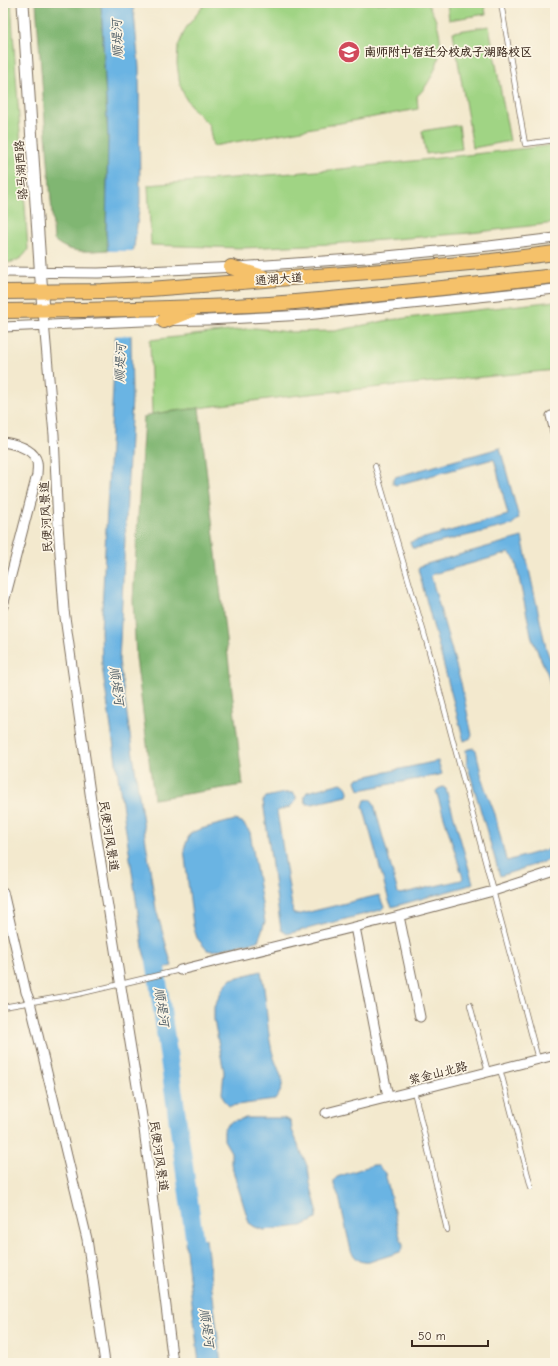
<svg xmlns="http://www.w3.org/2000/svg" width="558" height="1366" viewBox="0 0 558 1366" font-family="'Comic Neue','LXGW WenKai TC',sans-serif">
<style>
.green{fill:#a0d484;stroke:#6e7f51}
.forest{fill:#80b672;stroke:#5e7048}
.water{fill:#6ab4e3;stroke:#526f80}
.pier{fill:#f3e9ce}
.lines{fill:none;stroke-linecap:round;stroke-linejoin:round}
.river{stroke:#6ab4e3;stroke-width:18}
.service-casing{stroke:#7b6d5c;stroke-width:6}
.minor-casing{stroke:#7b6d5c;stroke-width:11}
.tertiary-casing{stroke:#7b6d5c;stroke-width:13}
.primary-casing{stroke:#7b6d5c;stroke-width:16}
.service{stroke:#fff;stroke-width:4.5}
.minor{stroke:#fff;stroke-width:9}
.tertiary{stroke:#fff;stroke-width:11}
.primary{stroke:#f5c16b;stroke-width:14}
.labels{text-anchor:middle;dominant-baseline:central;stroke-width:3.5;stroke-linejoin:round;paint-order:stroke}
.poi-label{font-size:12px;font-weight:bold;fill:#3b2a1e;stroke:#fcf5e5;text-anchor:start}
.street-label{font-size:12px;fill:#3b2a1e;stroke:#fcf5e5}
.water-label{font-size:13px;font-style:italic;fill:#4b5a63;stroke:#fcf5e5}
</style>
<rect width="100%" height="100%" fill="#fcf5e5"/>
<filter id="ink" filterUnits="userSpaceOnUse"><feTurbulence type="fractalNoise" baseFrequency=".025" numOctaves="2"/><feDisplacementMap in="SourceGraphic" scale="8" xChannelSelector="R" yChannelSelector="G"/><feConvolveMatrix kernelMatrix="1 2 1 2 8 2 1 2 1" color-interpolation-filters="sRGB"/></filter>
<filter id="wash" filterUnits="userSpaceOnUse"><feTurbulence type="fractalNoise" baseFrequency=".012" numOctaves="4" result="noise"/><feDisplacementMap in="SourceGraphic" scale="16" xChannelSelector="R" yChannelSelector="G"/><feGaussianBlur stdDeviation="0.9" result="paint"/><feColorMatrix in="noise" values="0 0 0 0 0 0 0 0 0 0 0 0 0 0 0 0 0 1.4 0 .05"/><feComposite in="paint" operator="in"/></filter>
<g filter="url(#wash)">
<rect width="100%" height="100%" fill="#f3e9ce"/>
<path class="green" d="M3,3H11L28,249C24,259 13,263 3,263Z
M208,3H427C443,28 445,53 430,79C426,86 423,91 417,96L418,109L213,146L209,125L194,110L186,99L180,85L177,64L178,46L186,28L204,5Z
M447,3H484L486,14L449,20Z
M489,26L510,141L473,148L453,32Z
M459,125L462,149L426,154L422,131Z
M555,145V223L470,233L331,244L242,248L151,245L148,185L341,169Z
M555,301V370L299,395L152,414L150,340L255,328L289,332L335,331L389,320Z"/>
<path class="forest" d="M36,3H101L108,138L106,233L109,250C88,251 71,255 54,240Z
M199,408L243,785L154,799L136,658L133,600L144,417L152,414Z"/>
<path class="water" d="M101,3H133L139,67L140,203L130,276L132,397L119,661L156,909L172,966L152,972L149,968L144,954L102,666L101,631L116,326L106,233L108,138Z
M500,448L519,518L511,525L416,548H412L410,542L508,515L495,462L493,459L396,485L393,484V480L395,477Z
M522,537L546,648L555,672V706L548,675L532,639L515,559L509,553L433,574L431,576L432,580L461,683L472,735L471,738L464,741L418,569L423,565Z
M474,748L476,750L483,783L495,814L506,860L507,861L555,847V858L500,876L467,764L466,750Z
M438,761L442,774L439,775L359,790L356,781L358,778Z
M341,783C346,785 350,791 347,796L312,804H307C304,800 304,796 307,792Z
M443,787L446,789L473,883L467,886L392,907L389,901L363,806L365,800C370,799 372,799 374,804L398,893L400,894L461,880L463,878L436,791L438,789Z
M284,793H293L296,796V801L290,807L277,811L293,913L297,915L379,895L384,907L381,910L287,934L281,930L263,801L266,797Z
M235,820L242,822L250,832L265,922L258,941L212,951L207,950L197,938L193,925L184,849L190,833L201,829Z
M261,971C267,998 266,1025 272,1051C274,1061 280,1070 282,1080C283,1088 280,1093 275,1100L229,1106L224,1101L222,1093L224,1072L214,1020V1007L223,988L231,979Z
M246,1118H283L291,1121L292,1130L308,1168L310,1183L317,1210L316,1219L302,1226L264,1230L255,1227L249,1223L231,1164V1152L224,1140V1128L232,1121Z
M373,1165H377L385,1173L400,1237C403,1244 405,1247 400,1252L369,1262C360,1263 356,1259 351,1251L339,1197L334,1185V1180L337,1177Z
M206,1239L221,1363H199L185,1242Z"/>
<path class="pier" d="M107,251H136L132,276L133,335L113,336L114,326Z"/>
<g class="lines">
<path class="river" d="M153,946L198,1265"/>
</g>
</g>
<g filter="url(#ink)">
<g class="lines">
<g class="service-casing">
<path id="service" d="M501,3L525,144L555,140
M375,466L426,640L538,1059
M470,1005L488,1072
M3,1007L78,994L180,970
M500,1069L531,1187
M414,1091L447,1230"/>
</g>
<g class="minor-casing">
<path id="minor" d="M3,272L98,273L238,267L366,258L489,246L555,238
M43,311L54,435L58,525L64,610L93,814L144,1129L173,1363
M3,327L143,321L207,320L306,315L555,289
M551,416L555,432
M3,442C15,444 34,449 37,462C38,466 37,471 37,475L3,606
M3,892L26,992L30,1002L87,1239L105,1363
M399,916L420,1017
M355,927L388,1097
M180,970L399,916L493,891L555,871
M326,1113L555,1055"/>
</g>
<g class="tertiary-casing">
<path id="tertiary" d="M23,3L43,311"/>
</g>
<g class="primary-casing">
<path id="primary" d="M231,267L263,277
M3,292L102,291L150,289L395,270L491,261L555,253
M3,311C92,310 180,309 269,304C365,297 460,286 555,276
M164,321L192,310"/>
</g>
<use href="#service" class="service"/>
<use href="#minor" class="minor"/>
<use href="#tertiary" class="tertiary"/>
<use href="#primary" class="primary"/>
</g>
</g>
<defs>
<g id="school-disc" transform="scale(1.15)"><circle r="9.5" fill="#d1495b" stroke="#fcf5e5"/><path d="M0-5L7-2L0 1L-7-2ZM-4 1L0 2.5L4 1V4Q0 6-4 4Z" fill="#fff"/></g>
</defs>
<g fill-rule="evenodd">
<use href="#school-disc" x="349" y="52"/>
</g>
<g class="labels">
<g class="poi-label">
<text x="364" y="52">南师附中宿迁分校成子湖路校区</text>
</g>
<g class="street-label">
<text transform="translate(21 170) rotate(-94)">骆马湖西路</text>
<text transform="translate(279 279) rotate(-4)">通湖大道</text>
<text transform="translate(46 517) rotate(-93)">民便河风景道</text>
<text transform="translate(109 836) rotate(81)">民便河风景道</text>
<text transform="translate(438 1073) rotate(-14)">紫金山北路</text>
<text transform="translate(159 1156) rotate(82)">民便河风景道</text>
</g>
<g class="water-label">
<text transform="translate(117 39) rotate(-92)">顺堤河</text>
<text transform="translate(120 363) rotate(-88)">顺堤河</text>
<text transform="translate(117 686) rotate(82)">顺堤河</text>
<text transform="translate(162 1007) rotate(82)">顺堤河</text>
<text transform="translate(207 1328) rotate(82)">顺堤河</text>
</g>
</g>
<rect width="558" height="1366" fill="none" stroke="#fcf5e5" stroke-width="16"/>
<path d="M412 1340v6h76v-6" fill="none" stroke="#3b2a1e" stroke-width="2"/>
<text x="418" y="1340" font-size="12" fill="#3b2a1e" stroke="#fcf5e5" stroke-width="3" paint-order="stroke">50 m</text>
</svg>
